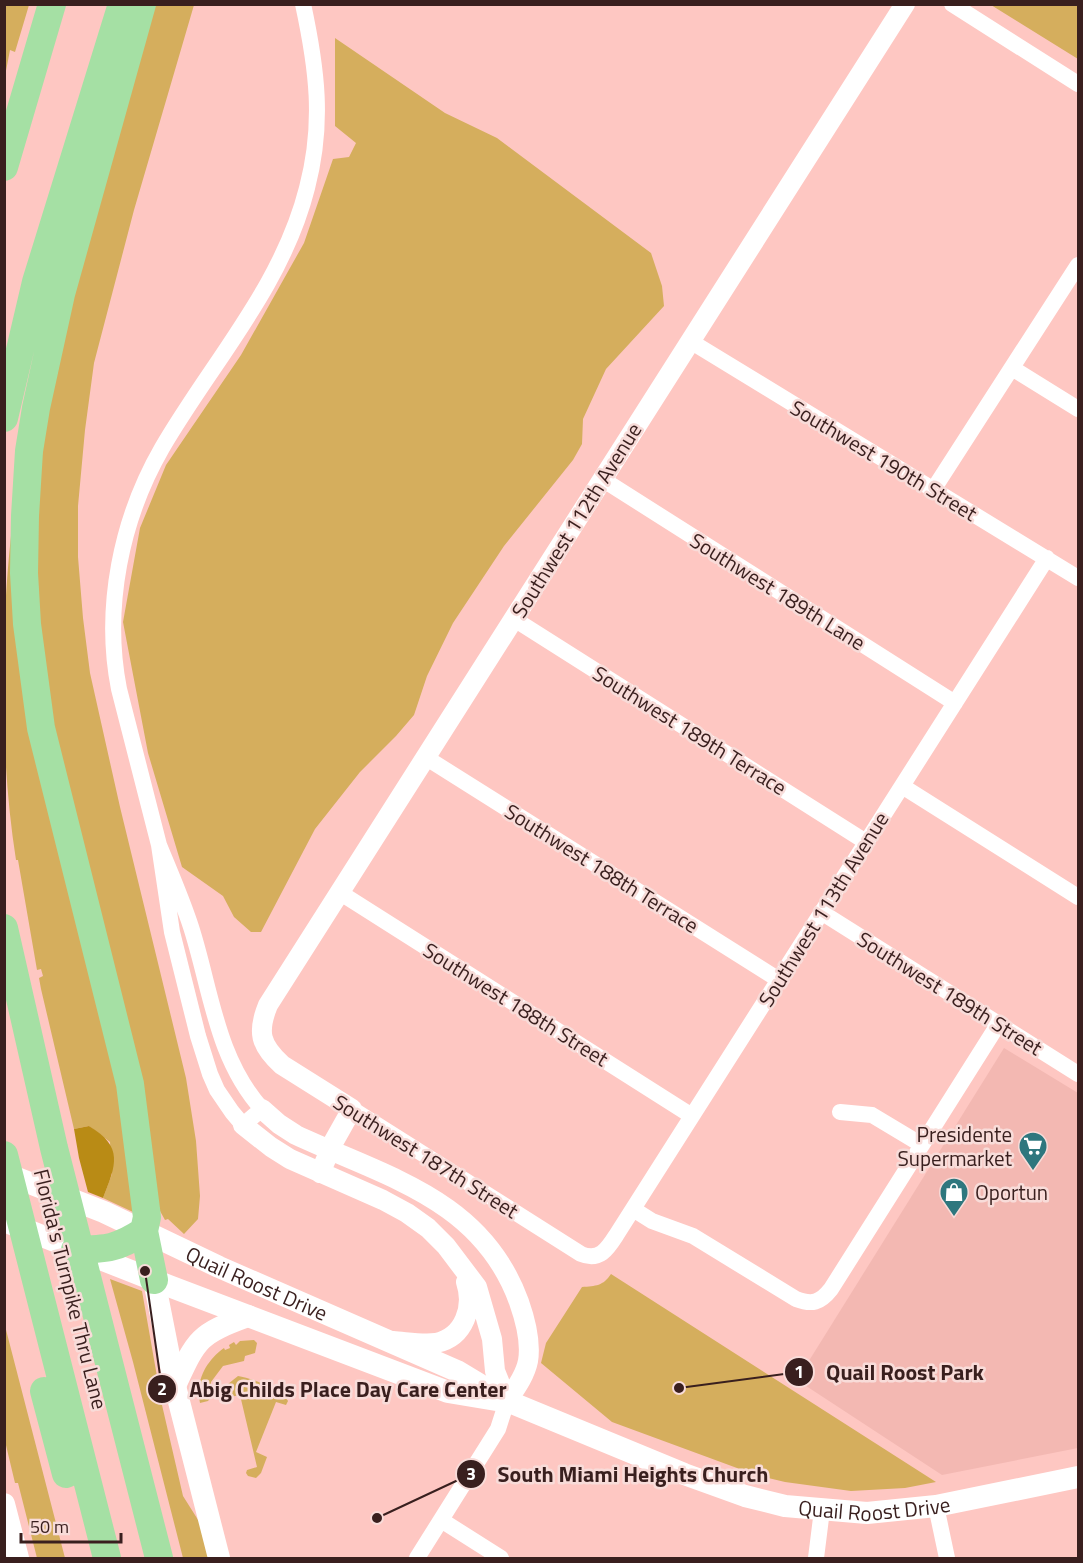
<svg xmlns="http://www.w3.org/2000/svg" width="1083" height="1563" viewBox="0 0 1083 1563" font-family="'Titillium Web',sans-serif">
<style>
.built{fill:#f3b8b2}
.green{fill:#d5ae5d}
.forest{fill:#b98b15}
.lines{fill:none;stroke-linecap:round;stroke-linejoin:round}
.minor{stroke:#fff;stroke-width:16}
.tertiary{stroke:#fff;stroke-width:20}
.secondary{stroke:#fff;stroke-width:22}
.motorway{stroke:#a5e0a4;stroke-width:28}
.labels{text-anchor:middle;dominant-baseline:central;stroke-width:5;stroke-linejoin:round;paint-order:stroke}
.street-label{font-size:21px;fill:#391f1e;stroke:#f8dcd9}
.poi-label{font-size:21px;fill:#391f1e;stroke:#f8dcd9;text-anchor:end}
.leader{fill:none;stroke:#391f1e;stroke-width:2}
.callout-dot{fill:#391f1e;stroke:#f8dcd9;stroke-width:2}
.mark-label{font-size:18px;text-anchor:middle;font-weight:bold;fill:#fff}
.callout-label{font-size:22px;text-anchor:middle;font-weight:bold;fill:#391f1e;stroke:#f8dcd9;stroke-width:5;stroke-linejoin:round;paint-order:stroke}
</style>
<rect width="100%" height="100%" fill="#fec7c2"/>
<path class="built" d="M1004,1048L1078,1093V1448L942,1475L797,1380Z"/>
<path class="green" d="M5,4L29,5L15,52L10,50L5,76Z
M151,5H194L134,210L94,363L85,430L78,506V557L83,618L90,673L120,807L186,1078L196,1141L200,1196L198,1219L184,1234L168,1219L165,1220L160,1211L42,689L35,506L55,361Z
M991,5H1078V59Z
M335,38L445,113L497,138L651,253L662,286L664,306L606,369L583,419L582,444L573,460L504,546L453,623L427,676L414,715L396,736L360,772L315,829L261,932H251L234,917L223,896L182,867L148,753L123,622L140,528L166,465L241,355L304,243L333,159L349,157L356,143L335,126Z
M11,536L18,562L114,1047L133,1212L103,1198L112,1174L110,1142L89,1126L74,1129L41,989L39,978L43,976L41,969L37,970L18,860H16C0,758 0,638 11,536Z
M611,1274L936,1482L905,1488L851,1491L785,1482L756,1475L612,1422L541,1363L546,1343L582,1287C596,1286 603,1286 611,1274Z
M110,1279L142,1291L162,1405L183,1496L200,1523L210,1558H183L133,1362Z
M4,1322L65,1558H37L18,1483H15L5,1441Z
M254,1340L257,1343L255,1353L245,1356L244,1361L223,1366L211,1382V1397L208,1401L200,1403C195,1381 206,1361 224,1348L225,1350L230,1348L229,1345L234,1342L236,1345L240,1341Z
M238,1376C251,1378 283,1389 288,1401L286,1405L276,1402L256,1452L267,1457L261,1473L256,1478L248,1476L246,1473L247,1470L257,1467L240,1395L230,1397L227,1394L228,1384Z"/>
<path class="forest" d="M89,1126C124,1147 116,1165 103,1198L88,1192L79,1158L74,1129Z"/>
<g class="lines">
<path class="minor" d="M952,4L1078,84
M690,341L1078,578
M1012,368L1078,409
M602,479L955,703
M933,490L1078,265
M514,619L866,842
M425,757L779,980
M902,786L1078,897
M159,845C170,872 182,899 191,927C211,989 216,1058 262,1109L243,1125L232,1112L217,1090L210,1074L198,1036L172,932L159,845L119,689C103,608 121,519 162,448C212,362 282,287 307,188C324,123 317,69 303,4
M339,892L692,1116
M821,912L1078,1074
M352,1109L581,1254C600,1262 608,1248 617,1234L1047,558
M840,1112L872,1115L922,1145
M633,1209L652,1221L693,1236L796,1299C812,1305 820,1303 831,1289L999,1023
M936,1506L947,1558
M441,1520L501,1558
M417,1558L498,1429L507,1401
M816,1558L822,1510"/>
<path class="tertiary" d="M262,1109L279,1124L296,1135C386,1177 482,1199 519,1302C525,1319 531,1343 528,1361C525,1376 515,1389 507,1401
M243,1125L271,1147L290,1159L383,1200L407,1213L428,1228L446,1246L477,1287L492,1339L495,1371L507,1401
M320,1173L334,1141L352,1109L282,1065C260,1045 257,1032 268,1005L905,4
M393,1341C407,1342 423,1345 436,1343C465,1337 474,1306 466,1282"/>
<g class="secondary">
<path id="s1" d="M4,1173L104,1212L219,1267L457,1371L507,1401L684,1474L745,1496L785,1506L867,1513L936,1506L1078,1477"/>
<path d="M4,1221L169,1286L448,1392L496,1400"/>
<path d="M154,1280L175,1386L219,1558"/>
<path d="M175,1386C197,1338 199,1334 248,1316"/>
<path d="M4,1504L18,1558"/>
</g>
<path class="motorway" d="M142,4L61,294L36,408L29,451L25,516L24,573L27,624L41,728L130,1084L147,1217L144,1231L154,1280
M4,167L52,4
M4,418L36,282L122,4
M4,928L54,1148L159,1558
M4,1155L107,1558
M75,1250C106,1249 117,1249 144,1231
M44,1391L66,1474"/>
</g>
<defs>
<g id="supermarket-pin" transform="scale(1.5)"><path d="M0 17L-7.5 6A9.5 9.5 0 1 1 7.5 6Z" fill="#2e777e" stroke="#f8dcd9"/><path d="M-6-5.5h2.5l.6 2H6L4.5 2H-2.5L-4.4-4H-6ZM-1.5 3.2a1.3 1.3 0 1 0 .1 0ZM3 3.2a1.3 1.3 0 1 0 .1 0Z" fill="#fff"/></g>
<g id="shop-pin" transform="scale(1.5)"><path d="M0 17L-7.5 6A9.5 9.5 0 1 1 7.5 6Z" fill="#2e777e" stroke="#f8dcd9"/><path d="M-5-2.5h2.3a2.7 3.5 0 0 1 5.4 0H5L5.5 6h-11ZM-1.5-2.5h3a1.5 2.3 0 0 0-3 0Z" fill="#fff"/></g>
</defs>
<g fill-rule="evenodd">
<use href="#supermarket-pin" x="1033" y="1146"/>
<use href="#shop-pin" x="954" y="1192"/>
</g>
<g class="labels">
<g class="street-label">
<text transform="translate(884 460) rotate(31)">Southwest 190th Street</text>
<text transform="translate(576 520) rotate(-58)">Southwest 112th Avenue</text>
<text transform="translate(778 591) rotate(32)">Southwest 189th Lane</text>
<text transform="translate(690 730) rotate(32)">Southwest 189th Terrace</text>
<text transform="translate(602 868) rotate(32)">Southwest 188th Terrace</text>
<text transform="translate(823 909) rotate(-58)">Southwest 113th Avenue</text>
<text transform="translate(950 993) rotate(32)">Southwest 189th Street</text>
<text transform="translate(516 1004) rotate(32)">Southwest 188th Street</text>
<text transform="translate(426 1156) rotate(32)">Southwest 187th Street</text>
<text stroke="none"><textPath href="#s1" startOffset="276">Quail Roost Drive</textPath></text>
<text transform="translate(71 1289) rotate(76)">Florida's Turnpike Thru Lane</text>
<text stroke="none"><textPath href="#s1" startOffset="940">Quail Roost Drive</textPath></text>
</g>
<g class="poi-label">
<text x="1012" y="1134">Presidente<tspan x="1012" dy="24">Supermarket</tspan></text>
<text x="975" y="1192" text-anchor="start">Oportun</text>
</g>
</g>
<path class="leader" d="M679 1388L799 1372M145 1271L162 1389M377 1518L471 1474"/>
<g class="callout-dot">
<circle cx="679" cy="1388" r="6"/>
<circle cx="145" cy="1271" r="6"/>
<circle cx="377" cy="1518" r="6"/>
<circle cx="799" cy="1372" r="15"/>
<circle cx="162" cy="1389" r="15"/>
<circle cx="471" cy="1474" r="15"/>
</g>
<g class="mark-label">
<text x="799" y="1378">1</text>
<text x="162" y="1395">2</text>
<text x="471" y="1480">3</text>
</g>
<g class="callout-label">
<text x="905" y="1380">Quail Roost Park</text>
<text x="348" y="1397">Abig Childs Place Day Care Center</text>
<text x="633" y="1482">South Miami Heights Church</text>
</g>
<rect width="1083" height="1563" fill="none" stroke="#391f1e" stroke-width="12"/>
<path d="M21 1533v9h100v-9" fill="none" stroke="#391f1e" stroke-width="3"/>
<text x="30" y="1533" font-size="18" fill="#391f1e" stroke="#f8dcd9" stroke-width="4.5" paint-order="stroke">50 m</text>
</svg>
